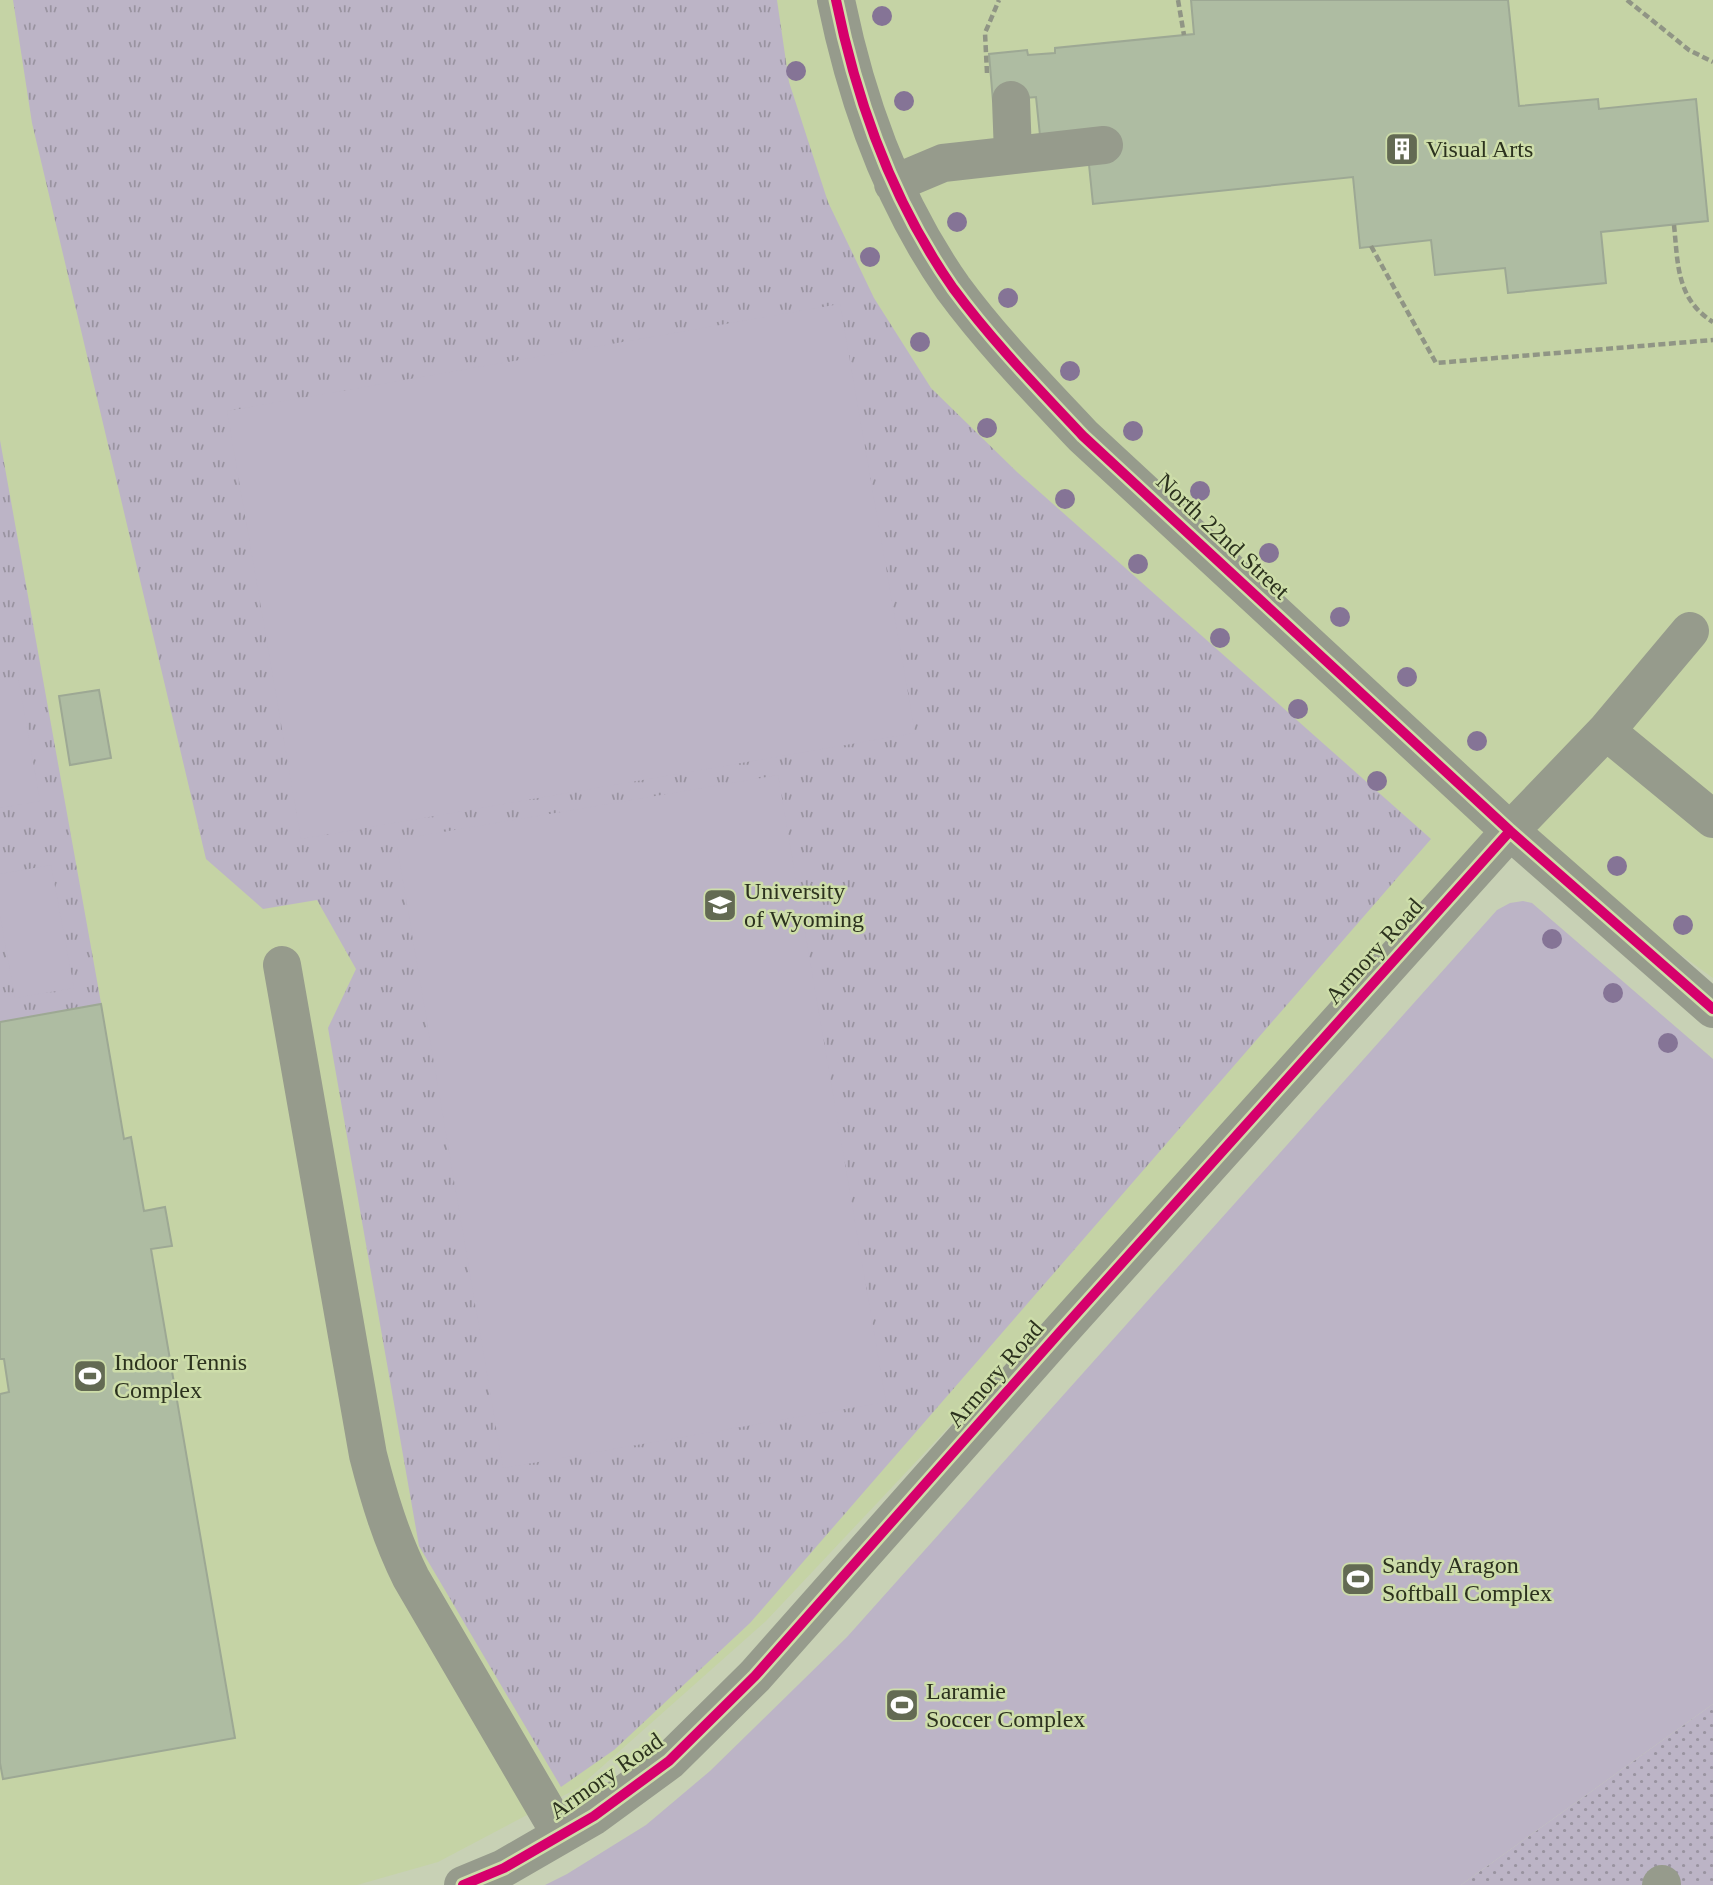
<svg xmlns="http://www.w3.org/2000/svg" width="1713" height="1885" viewBox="0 0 1713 1885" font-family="'Times New Roman',serif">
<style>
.built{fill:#c5d3a5}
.grass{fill:url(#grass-dots)}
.park{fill:url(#park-tufts)}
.pitch{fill:#bcb4c6}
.building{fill:#aebca2;stroke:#9da894;stroke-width:2}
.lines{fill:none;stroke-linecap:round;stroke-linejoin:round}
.path{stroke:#909585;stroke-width:4.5;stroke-dasharray:7 3.5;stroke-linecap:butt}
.minor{stroke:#969b8c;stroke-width:38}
.cycleway-casing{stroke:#cddda9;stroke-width:15}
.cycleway{stroke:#d6006c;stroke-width:10}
.tree{fill:#857496}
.labels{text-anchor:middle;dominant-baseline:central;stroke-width:5;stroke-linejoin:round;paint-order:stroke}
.poi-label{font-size:24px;fill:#2c321e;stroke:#cddda9;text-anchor:start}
.street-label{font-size:24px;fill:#2c321e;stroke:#cddda9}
</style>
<defs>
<pattern id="grass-dots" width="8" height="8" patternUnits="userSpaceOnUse" patternTransform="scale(1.75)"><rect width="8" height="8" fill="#bcb4c6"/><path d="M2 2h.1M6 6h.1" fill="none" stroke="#9993a0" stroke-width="1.8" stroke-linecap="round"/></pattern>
<pattern id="park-tufts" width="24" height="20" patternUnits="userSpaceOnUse" patternTransform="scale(1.75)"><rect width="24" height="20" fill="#bcb4c6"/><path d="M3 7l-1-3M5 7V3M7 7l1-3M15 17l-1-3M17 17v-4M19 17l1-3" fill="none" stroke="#9993a0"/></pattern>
</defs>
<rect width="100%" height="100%" fill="#c8d1b5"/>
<path class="built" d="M0,0H1713V978L1510,831L766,1621L578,1788L438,1862L357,1885H0Z"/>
<path class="grass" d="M1713,1704V1885H1461Z"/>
<path class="park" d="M13,0H777L789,82L828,202L874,298L931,388L1017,472L1431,839L750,1623L614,1750L561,1787L419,1546L328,1028L356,969L317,900L263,909L206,859L32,123Z
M0,440L103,1014L0,1032Z"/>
<path class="pitch" d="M840,304L915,733L301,839L227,411Z
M18,677L40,801L0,808V680Z
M778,775L886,1402L503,1468L396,840Z
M51,865L74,988L15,998L0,916V874Z
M1523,901L1532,903L1713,1059V1704L1461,1885H545L567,1874L646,1825L710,1771L847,1637L1497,910L1510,903Z"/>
<path class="building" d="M1191,0H1508L1519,106L1598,99L1599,109L1696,99L1708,221L1601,232L1606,283L1508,293L1505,268L1435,275L1431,240L1360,248L1353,177L1093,204L1088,155L1041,145L1036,97L993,101L989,54L1027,50L1028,55L1055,53V48L1194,34Z
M99,690L111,758L70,765L59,696Z
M101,1004L124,1139L131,1137L144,1211L165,1207L172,1246L151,1249L235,1738L3,1779L0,1763V1394L9,1392L4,1359H0V1022Z"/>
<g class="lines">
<path class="path" d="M1178,0L1184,35
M1627,0L1689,50L1713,62
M987,73L985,33L999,0
M1674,225C1678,263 1676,299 1713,322
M1371,246L1436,363L1713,340"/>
<path class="minor" d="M836,0C857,103 892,201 953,288C992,341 1038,388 1083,436L1510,831L1713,1009
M1011,100L1013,154
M893,184L943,163L1104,145
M1606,731L1713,819
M282,965L368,1455C379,1498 391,1538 411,1578L561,1835
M463,1885L504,1868L594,1816L669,1761L755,1676L1059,1333L1510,831L1606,731L1690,631
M1661,1885L1662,1884"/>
<g class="cycleway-casing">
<path id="cycleway" d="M836,0C857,103 892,201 953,288C992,341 1038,388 1083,436L1510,831L1713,1009
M463,1885L504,1868L594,1816L669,1761L755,1676L1059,1333L1510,831"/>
</g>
<use href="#cycleway" class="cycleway"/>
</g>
<g class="tree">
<circle cx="882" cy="16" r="10"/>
<circle cx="796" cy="71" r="10"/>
<circle cx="904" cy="101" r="10"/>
<circle cx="957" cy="222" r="10"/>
<circle cx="870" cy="257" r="10"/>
<circle cx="1008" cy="298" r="10"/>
<circle cx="920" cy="342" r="10"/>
<circle cx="1070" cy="371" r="10"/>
<circle cx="987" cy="428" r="10"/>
<circle cx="1133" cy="431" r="10"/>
<circle cx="1200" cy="491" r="10"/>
<circle cx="1065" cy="499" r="10"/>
<circle cx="1269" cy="553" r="10"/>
<circle cx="1138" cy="564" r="10"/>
<circle cx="1340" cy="617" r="10"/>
<circle cx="1220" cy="638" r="10"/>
<circle cx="1407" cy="677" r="10"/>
<circle cx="1298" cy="709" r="10"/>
<circle cx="1477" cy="741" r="10"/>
<circle cx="1377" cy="781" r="10"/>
<circle cx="1617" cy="866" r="10"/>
<circle cx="1683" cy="925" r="10"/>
<circle cx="1552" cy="939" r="10"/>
<circle cx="1613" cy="993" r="10"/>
<circle cx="1668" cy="1043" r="10"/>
</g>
<defs>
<g id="building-square" transform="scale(1.75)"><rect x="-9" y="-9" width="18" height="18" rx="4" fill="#636a53" stroke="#cddda9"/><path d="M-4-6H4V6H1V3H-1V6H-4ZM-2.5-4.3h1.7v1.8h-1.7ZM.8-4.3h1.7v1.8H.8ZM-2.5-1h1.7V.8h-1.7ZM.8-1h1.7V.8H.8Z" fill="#fff"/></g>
<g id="university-square" transform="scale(1.75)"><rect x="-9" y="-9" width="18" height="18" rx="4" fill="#636a53" stroke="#cddda9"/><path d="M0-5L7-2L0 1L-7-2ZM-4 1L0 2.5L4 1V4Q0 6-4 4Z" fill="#fff"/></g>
<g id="stadium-square" transform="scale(1.75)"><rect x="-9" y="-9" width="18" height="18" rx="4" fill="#636a53" stroke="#cddda9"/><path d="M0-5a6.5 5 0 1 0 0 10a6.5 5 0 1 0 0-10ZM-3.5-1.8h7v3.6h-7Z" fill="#fff"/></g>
</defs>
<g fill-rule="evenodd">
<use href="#building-square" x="1402" y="149"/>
<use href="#university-square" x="720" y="905"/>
<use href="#stadium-square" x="90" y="1376"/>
<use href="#stadium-square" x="1358" y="1579"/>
<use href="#stadium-square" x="902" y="1705"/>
</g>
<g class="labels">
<g class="poi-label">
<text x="1426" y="149">Visual Arts</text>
<text x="744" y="891">University<tspan x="744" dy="28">of Wyoming</tspan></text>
<text x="114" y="1362">Indoor Tennis<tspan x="114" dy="28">Complex</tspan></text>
<text x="1382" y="1565">Sandy Aragon<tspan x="1382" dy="28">Softball Complex</tspan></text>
<text x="926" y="1691">Laramie<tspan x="926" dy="28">Soccer Complex</tspan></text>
</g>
<g class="street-label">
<text transform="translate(1223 536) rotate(43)">North 22nd Street</text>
<text transform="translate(1374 951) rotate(-48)">Armory Road</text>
<text transform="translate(995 1374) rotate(-49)">Armory Road</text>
<text transform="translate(606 1776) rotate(-35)">Armory Road</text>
</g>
</g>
</svg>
